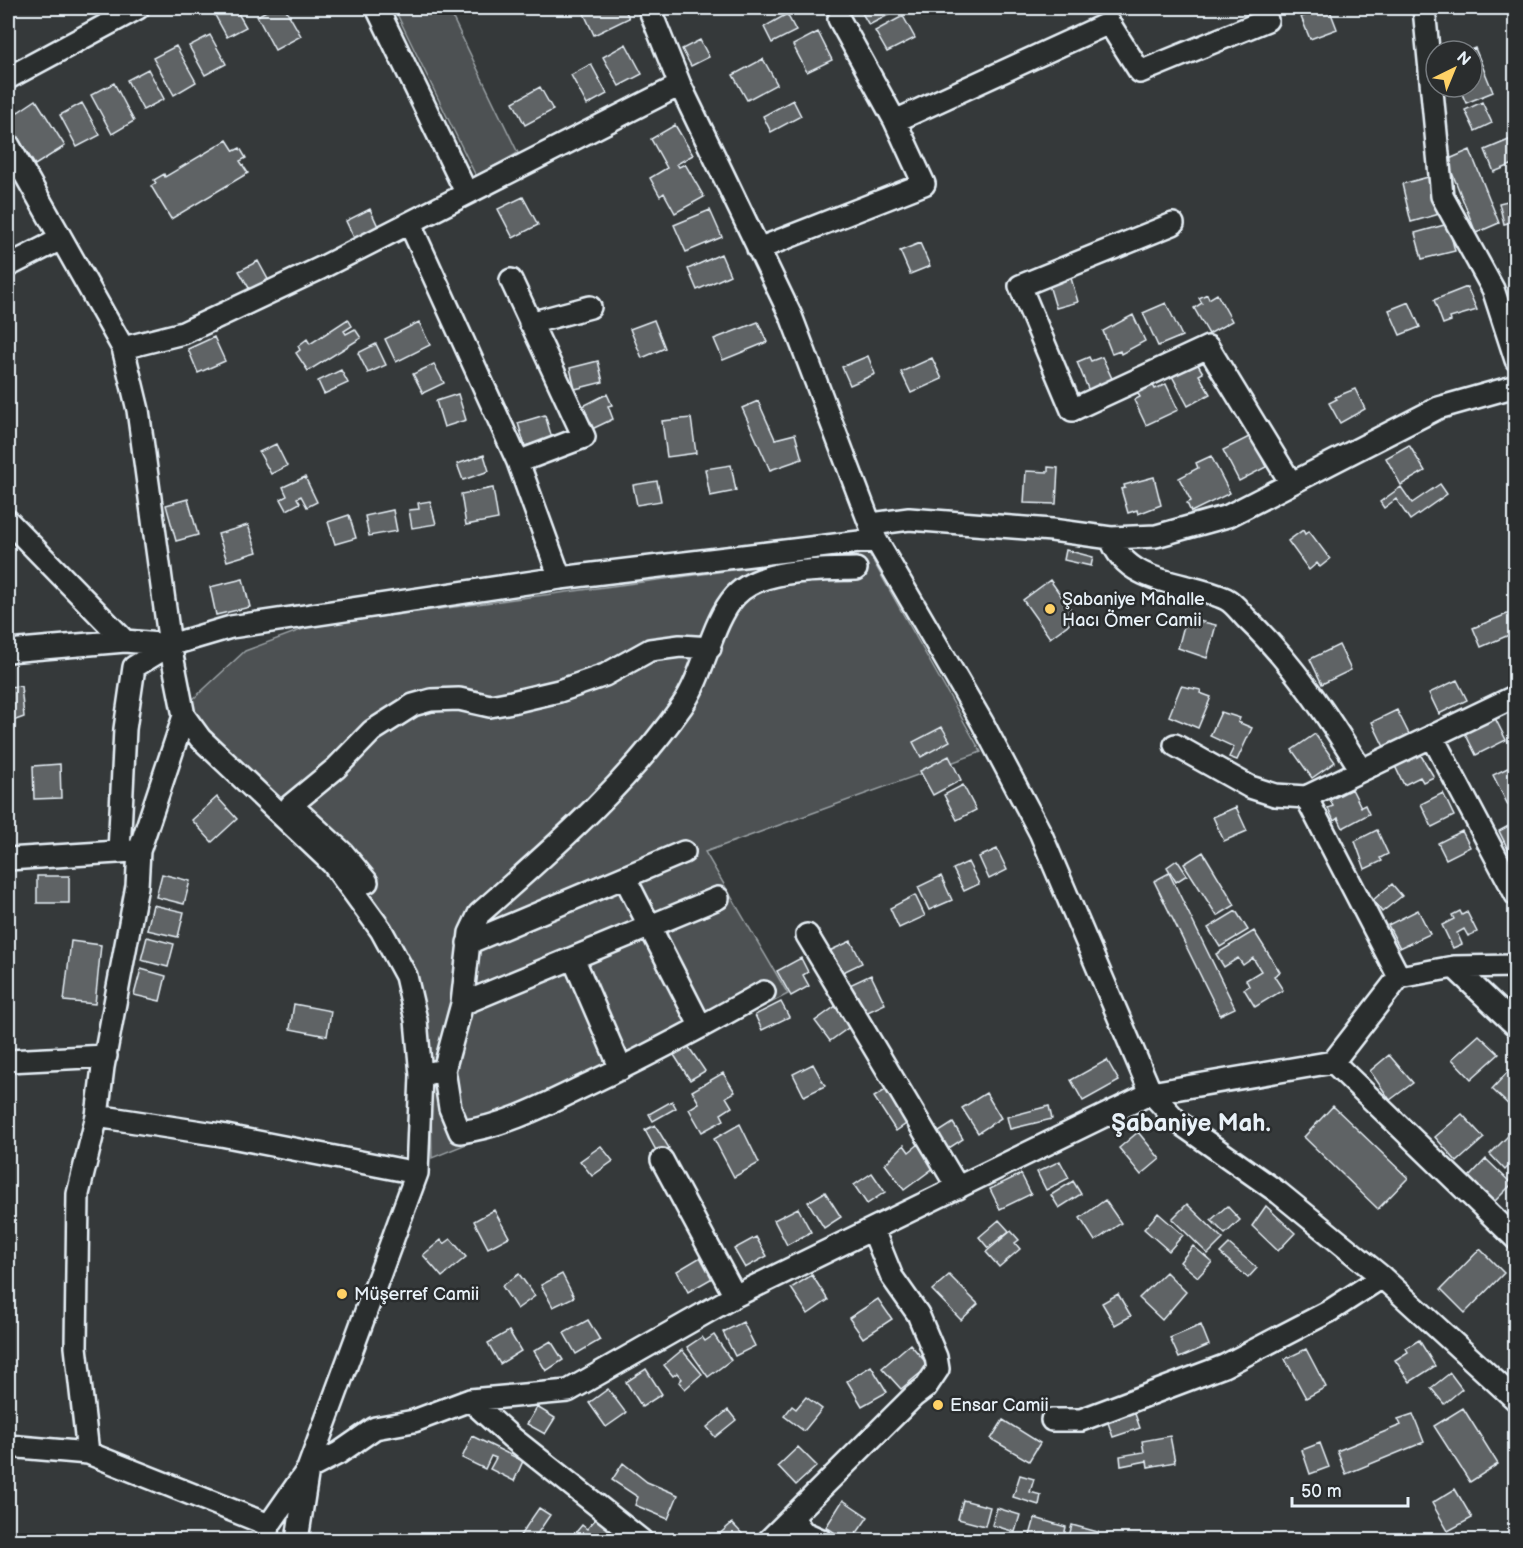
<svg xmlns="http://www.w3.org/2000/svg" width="1523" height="1548" viewBox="0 0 1523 1548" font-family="'Balsamiq Sans',sans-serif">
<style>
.green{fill:#4d5152;stroke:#9aa1a5;stroke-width:1.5}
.building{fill:#5f6365;stroke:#e8f1f8;stroke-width:1.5}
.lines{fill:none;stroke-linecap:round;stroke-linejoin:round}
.minor-casing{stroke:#e8f1f8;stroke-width:26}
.minor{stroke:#2a2d2e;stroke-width:21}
.poi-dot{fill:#ffd166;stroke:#2a2d2e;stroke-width:2}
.labels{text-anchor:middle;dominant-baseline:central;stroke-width:5;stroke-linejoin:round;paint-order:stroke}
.poi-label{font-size:18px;fill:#e8f1f8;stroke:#2a2d2e;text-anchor:start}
.district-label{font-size:24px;font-weight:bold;fill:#e8f1f8;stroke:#2a2d2e}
</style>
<rect width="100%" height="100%" fill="#35393a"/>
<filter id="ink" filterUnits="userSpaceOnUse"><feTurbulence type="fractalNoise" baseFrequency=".0167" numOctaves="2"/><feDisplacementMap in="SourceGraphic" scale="12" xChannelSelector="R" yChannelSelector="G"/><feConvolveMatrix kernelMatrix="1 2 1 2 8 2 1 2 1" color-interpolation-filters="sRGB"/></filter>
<g filter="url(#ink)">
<path class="green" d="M394,8H448L518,153L476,176Z
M868,552L981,752L705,852L788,994L602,1089L432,1158L430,1059L422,1008L405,950L346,874L190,719L192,700L245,651L311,626Z"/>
<path class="building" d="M211,8H235L246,27L227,37Z
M268,8H285L301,36L275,50L257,16L270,9Z
M586,8H624L629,18L594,35L582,9Z
M859,8H894L896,11L869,25Z
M1325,8H1329L1337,29L1310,39L1301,17Z
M787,14L796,31L772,43L764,27Z
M903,16L915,38L887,52L875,31Z
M818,32L832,60L807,72L793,45Z
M210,35L226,64L205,75L189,46Z
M700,40L709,57L691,66L682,49Z
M626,44L642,74L619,86L603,57Z
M176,46L196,82L174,95L153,58Z
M1475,48L1493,92L1466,103L1459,87H1472V51H1468Z
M763,59L777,84L747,100L733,75Z
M591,64L607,94L587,105L571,75Z
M148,69L164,99L143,110L127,80Z
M114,83L134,121L112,134L91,95Z
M540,87L553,110L525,125L513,102Z
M36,100L65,146L35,165L8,122V113L15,108L18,112Z
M793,100L801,116L771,132L763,116Z
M1482,102L1492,123L1475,131L1465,110Z
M82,103L100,135L77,147L60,115Z
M675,125L693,155L677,164L679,167L685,164L704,197L675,213L664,193L660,196L650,178L667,168L651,139Z
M1516,137V163L1494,172L1485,150Z
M227,140L234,151L240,148L246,158L240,161L248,173L171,219L151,186L156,183L154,180L164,174L165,177Z
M1470,150L1499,223L1476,233L1447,160Z
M1432,176L1443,213L1411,222L1402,184Z
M523,197L538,225L513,238L498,209Z
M1516,199V221L1504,224L1499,203Z
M370,209L381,233L357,244L346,221Z
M710,210L722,237L686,252L674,225Z
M1448,224L1455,251L1422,259L1415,233Z
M920,243L930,266L910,274L900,251Z
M721,254L730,275L697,290L688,269Z
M258,261L271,285L253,295L239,271Z
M1071,278L1078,302L1056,308L1049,285Z
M1467,287L1477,310L1450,318L1451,321L1443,324L1434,300Z
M1207,294L1209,299L1217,294L1232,321L1209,334L1194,308L1202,303L1199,298Z
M1409,302L1420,327L1400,335L1389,310Z
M1166,303L1182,336L1158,346L1143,313Z
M1133,315L1145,341L1121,354L1120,351L1112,354L1103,331Z
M348,319L352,326L344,331L346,334L355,329L361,338L308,371L296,353L300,350L298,346L307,339L310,344Z
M654,320L665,348L642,358L630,329Z
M419,322L430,345L396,362L385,339Z
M758,322L767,342L723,360L714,339Z
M214,337L225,361L198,373L188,349Z
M376,344L386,365L368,373L358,353Z
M868,356L875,374L850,385L842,367Z
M1089,357L1091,361L1102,357L1115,385L1091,396L1077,362Z
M932,358L942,379L911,393L901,372Z
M598,361L603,382L575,389L570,368Z
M1197,363L1203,373L1199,375L1210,394L1188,406L1172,376Z
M434,364L444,383L423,393L413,374Z
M341,370L348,383L324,394L318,381Z
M1166,384L1178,410L1146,425L1134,400L1140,397L1137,392L1153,385L1155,389Z
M1355,389L1365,409L1340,423L1329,403L1337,399L1335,397Z
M458,394L466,420L444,427L436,401Z
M607,394L612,405L608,406L613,419L590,430L583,415L587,414L583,406Z
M758,401L775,439L795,434L802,459L770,470L742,408Z
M545,415L552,438L525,446L518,423Z
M691,418L696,453L667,457L662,421Z
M1516,426V446L1507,430Z
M1251,436L1266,467L1239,481L1223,450Z
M276,444L287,466L271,474L259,452Z
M1409,445L1425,471L1401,485L1386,458Z
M484,455L489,471L463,480L457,464Z
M1211,456L1230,493L1191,512L1187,503L1191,501L1179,478L1198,468L1196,463Z
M731,465L736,491L710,496L705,469Z
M1048,467L1058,468L1056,504L1024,503L1026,471L1048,472Z
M305,477L317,502L307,507L301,496L297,498L300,503L287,510L281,499L287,496L283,487Z
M1154,477L1161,505L1138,514L1137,510L1128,513L1121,489L1125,488L1124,485Z
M657,481L661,501L637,505L633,485Z
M1440,484L1447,494L1410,520L1396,499L1384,508L1380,502L1401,487L1412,503Z
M493,488L498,519L466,525L461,494Z
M188,499L198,535L176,541L166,505Z
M430,501L436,524L412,528L409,510L419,509L418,503Z
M393,510L397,531L369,536L365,516Z
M349,515L356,538L335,544L328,522Z
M248,525L257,552L227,561L218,534Z
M1303,530L1305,534L1309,531L1330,559L1320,567L1317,563L1309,570L1288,541Z
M1066,550L1093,557L1091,566L1064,560Z
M243,579L250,607L216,615L210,587Z
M1050,580L1077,618L1050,638L1023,600Z
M1512,612L1516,632L1481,647L1473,628Z
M1186,618L1216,625L1207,658L1178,648Z
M1339,645L1351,670L1322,684L1310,659Z
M1457,680L1467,700L1439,714L1429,693Z
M21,686L24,717L13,721L12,716H8V687Z
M1181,686L1201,690L1200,693L1211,697L1198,728L1169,716Z
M1397,710L1410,736L1385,749L1372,722Z
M1221,712L1240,718L1238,722L1252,728L1237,760L1229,757L1234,747L1210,736Z
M1494,716L1506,740L1476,755L1464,731Z
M942,727L950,741L921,757L913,742Z
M1315,734L1335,762L1312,778L1292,750Z
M1420,754L1434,777L1423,782L1420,777L1404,785L1395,766Z
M949,756L961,780L933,795L920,771Z
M60,764L61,798L34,799L33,766Z
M1516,764V801L1508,805L1493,775Z
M963,785L976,810L957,820L944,795Z
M1352,789L1361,807L1365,805L1369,814L1343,828L1338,818L1334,821L1328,808L1333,806L1330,800Z
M1443,793L1454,816L1432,827L1421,804Z
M217,797L237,819L212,842L192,820Z
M1236,807L1247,831L1224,841L1213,817Z
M1516,822V855L1512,857L1499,831Z
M1377,830L1388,854L1380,858L1382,861L1365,869L1355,841Z
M1462,831L1470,847L1446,859L1438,843Z
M997,849L1007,870L989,879L979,857Z
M1203,852L1235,905L1217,916L1184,864Z
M1177,860L1187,875L1176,882L1167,867Z
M968,862L979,884L964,891L953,869Z
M1169,873L1235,1008L1220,1015L1154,881Z
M162,874L190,881L184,904L156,897Z
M37,876H69V903H37Z
M941,876L952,900L929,910L918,887Z
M1392,884L1402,896L1382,912L1373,900Z
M915,895L925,916L899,928L890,908Z
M153,905L184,912L178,937L147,930Z
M1418,910L1430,934L1400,948L1388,925Z
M1236,911L1248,930L1220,947L1208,928Z
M1460,911L1462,915L1467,912L1477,932L1468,936L1464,929L1457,933L1462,944L1453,948L1442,925L1454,919L1452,915Z
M1254,931L1280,972L1274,976L1283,990L1255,1007L1244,989L1249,986L1246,980L1261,971L1253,958L1243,965L1238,958L1224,967L1216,954Z
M147,937L174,944L168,967L141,960Z
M71,941L101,945L95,1004L64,1001Z
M851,941L862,963L837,975L827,952Z
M801,958L808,972L803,975L809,986L791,996L777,971Z
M141,969L166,976L160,1001L134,995Z
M871,975L885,1004L857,1017L843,988Z
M781,1002L789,1017L762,1030L755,1015Z
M840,1003L855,1023L830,1041L815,1021Z
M294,1004L331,1011L327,1036L290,1029Z
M1479,1035L1499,1054L1471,1079L1452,1059Z
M688,1046L705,1071L690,1080L674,1055Z
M1389,1055L1413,1083L1390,1100L1370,1071Z
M1107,1060L1119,1081L1083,1101L1071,1080Z
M813,1064L825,1086L804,1096L793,1074Z
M1515,1064L1516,1106L1513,1109L1492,1089Z
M723,1073L735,1092L726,1097L732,1107L721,1114L724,1120L702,1132L689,1109L699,1103L692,1091Z
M887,1089L909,1122L896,1131L874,1097Z
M986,1093L1001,1118L978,1133L962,1108Z
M672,1101L676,1108L653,1121L649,1114Z
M1049,1106L1052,1119L1010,1129L1007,1117Z
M1333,1106L1408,1178L1378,1209L1304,1137Z
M1462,1114L1484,1138L1457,1162L1435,1137Z
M953,1123L963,1139L946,1150L936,1134Z
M740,1124L759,1163L734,1177L714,1139Z
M655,1125L669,1148L658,1154L645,1130Z
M1138,1132L1160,1159L1141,1175L1119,1148Z
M1511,1133L1516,1138V1173L1509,1166L1505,1170L1490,1154Z
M919,1144L935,1167L904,1190L885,1164L904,1145L909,1152Z
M601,1146L613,1161L592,1176L580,1161Z
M1486,1159L1512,1184L1494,1202L1469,1177Z
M1060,1161L1069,1178L1046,1190L1037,1172Z
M872,1173L885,1192L867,1204L854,1185Z
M1021,1174L1031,1194L1000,1209L990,1189Z
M1073,1181L1081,1194L1059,1208L1051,1195Z
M825,1192L841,1217L824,1228L808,1202Z
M1105,1200L1121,1223L1095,1241L1080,1218Z
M1187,1204L1223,1239L1208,1254L1172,1219Z
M1227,1206L1240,1220L1225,1234L1211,1220Z
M1266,1206L1295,1233L1278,1251L1252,1226Z
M798,1208L811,1232L787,1245L774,1220Z
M494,1210L509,1237L488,1248L474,1221Z
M1158,1213L1183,1235L1169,1251L1144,1229Z
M999,1220L1009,1231L988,1248L979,1237Z
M1011,1231L1019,1240L1015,1243L1020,1249L999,1267L986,1252Z
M756,1237L767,1256L745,1268L734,1249Z
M451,1239L466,1257L442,1277L423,1255L441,1240L444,1244Z
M1229,1244L1257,1268L1248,1278L1220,1253Z
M1193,1246L1212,1262L1198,1277L1180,1262Z
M1480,1249L1504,1273L1465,1313L1441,1289Z
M704,1255L716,1276L688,1292L677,1271Z
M1166,1272L1186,1292L1162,1320L1139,1298Z
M519,1274L535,1296L517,1309L502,1286Z
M562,1274L574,1297L553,1307L541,1285Z
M812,1275L828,1300L808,1314L791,1288Z
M949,1275L978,1304L961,1320L932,1290Z
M1118,1294L1131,1316L1115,1325L1102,1303Z
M878,1299L892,1319L863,1338L849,1318Z
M588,1320L600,1340L576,1354L564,1333Z
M743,1322L755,1346L735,1356L723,1332Z
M1201,1325L1209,1345L1179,1358L1170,1338Z
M509,1331L521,1351L500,1364L488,1343Z
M714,1335L731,1360L708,1377L687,1347L702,1337L705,1341Z
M1419,1340L1435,1366L1410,1382L1395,1360L1408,1352L1406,1348Z
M551,1341L563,1360L546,1371L534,1351Z
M910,1344L929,1366L901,1389L882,1368Z
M1306,1349L1326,1387L1306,1398L1285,1359Z
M682,1350L702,1374L685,1389L679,1382L682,1379L677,1373L673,1376L664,1365Z
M871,1366L887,1392L862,1406L847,1381Z
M646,1369L662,1394L642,1407L626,1382Z
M1450,1373L1462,1389L1444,1404L1431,1388Z
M608,1389L626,1413L606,1427L589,1403Z
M806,1397L822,1409L804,1431L784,1416L792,1406L796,1409Z
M537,1407L555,1418L545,1434L527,1424Z
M1133,1408L1140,1428L1113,1437L1106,1417Z
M1463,1408L1498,1464L1470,1482L1434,1426Z
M728,1410L736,1420L715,1437L707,1427Z
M1413,1414L1424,1442L1346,1474L1337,1451L1401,1425L1398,1419Z
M1003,1420L1040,1443L1029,1461L991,1439Z
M472,1436L523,1461L514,1481L490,1469L496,1458L491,1456L485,1469L462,1458Z
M1170,1436L1175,1462L1148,1467L1147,1461L1121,1466L1120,1456L1144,1452L1142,1441Z
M1320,1443L1329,1467L1310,1474L1302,1450Z
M798,1447L817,1466L796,1485L778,1466Z
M623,1463L647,1482L678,1495L668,1519L635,1505L638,1497L612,1480Z
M1020,1475L1034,1479L1030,1492L1041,1495L1039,1505L1013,1497Z
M1455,1489L1472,1518L1448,1531L1432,1503Z
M843,1500L868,1517L852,1540H846L826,1527Z
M963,1500L990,1507L985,1526L958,1519Z
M539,1508L550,1515L533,1540H517Z
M997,1508L1020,1515L1015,1532L992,1525Z
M600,1514L616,1527L605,1540H576L572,1537L582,1525L587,1529Z
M1035,1518L1066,1527L1063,1540L1029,1539Z
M732,1523L748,1540H719L716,1537Z
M1072,1525L1098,1532L1096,1540H1068Z"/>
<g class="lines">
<g class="minor-casing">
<path id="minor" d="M377,8L466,192
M649,8L680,85L791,316L876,540L982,722L1040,832L1151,1093L1178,1122L1279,1193L1382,1277L1516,1400
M1424,8L1442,196L1493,289L1516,360
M8,78L138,8
M895,121L1109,23L1140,72L1267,20
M8,144L123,348L138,410L170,645L184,716L200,738L333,864L381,930L406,976L416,1020L421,1075L417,1173L308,1469L297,1540
M410,224L518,462L560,578
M1173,224L1020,286L1072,410L1208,347L1291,483
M758,249L924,184L895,121L839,19
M8,266L61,239
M511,280L584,437L518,462
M530,323L590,307
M123,348L183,333L321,268L680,85
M8,521L125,641
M872,524L909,519L1052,530L1111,538L1156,536L1228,516L1438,408L1516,386
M1111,538C1126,586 1188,581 1226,599C1234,603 1240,612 1246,618C1292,662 1328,716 1361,770
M8,651L125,641L170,645L231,627L560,578L876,540
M1432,736L1516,895
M1175,745L1250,787L1275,795L1306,797L1516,696
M1306,797L1399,977
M291,805L336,768L372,731L413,705L431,700L459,699L490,706L512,702L559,691L605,675L650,650L680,646L710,648
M291,805L343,853L367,882
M119,852L125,729L134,667L170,645
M8,859L133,851
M625,878L701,1027
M807,935L958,1188
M468,943L684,852
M574,960L621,1069
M1454,967L1516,1026
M462,1004L718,898
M8,1061L106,1056
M1333,1062L1516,1239
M444,1070L450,1108L460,1132C501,1127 539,1108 576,1090C640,1060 702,1027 764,992
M421,1075L444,1070L462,1004L470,933L479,914C552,849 625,787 682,706C704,675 711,623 735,596C760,568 822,570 856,569
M97,1116L221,1135L417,1173
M662,1160L735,1296
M470,1400L511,1437L641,1540
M1052,1420H1081L1224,1366L1328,1312L1382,1277
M8,1446L88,1453L269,1525
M88,1453L76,1347L78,1194L97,1116L103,1067L137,886L139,851L184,716
M793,1518L803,1532L821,1540
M267,1540L269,1525L308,1469L339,1453L375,1428L414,1421L470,1400L568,1391L735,1296L1151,1093L1333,1062L1399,977L1454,967L1516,966
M769,1540L914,1396L926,1387L938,1369L936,1357L918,1314L892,1277L873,1230"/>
</g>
<use href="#minor" class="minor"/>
</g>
</g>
<g class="poi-dot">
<circle cx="1050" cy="609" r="6"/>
<circle cx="342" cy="1294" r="6"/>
<circle cx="938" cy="1405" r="6"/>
</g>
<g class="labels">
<g class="poi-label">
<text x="1062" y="599">Şabaniye Mahalle<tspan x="1062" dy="21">Hacı Ömer Camii</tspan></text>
<text x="354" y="1294">Müşerref Camii</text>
<text x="950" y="1405">Ensar Camii</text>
</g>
<g class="district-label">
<text x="1191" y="1123">Şabaniye Mah.</text>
</g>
</g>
<rect width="1523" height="1548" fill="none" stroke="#2a2d2e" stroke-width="30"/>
<rect x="15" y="15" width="1493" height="1518" fill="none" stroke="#e8f1f8" stroke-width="2" filter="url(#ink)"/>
<g transform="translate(1454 69) rotate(43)"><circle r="28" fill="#2a2d2e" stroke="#767b7f" stroke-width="1.5"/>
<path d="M0-4.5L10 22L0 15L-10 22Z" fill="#ffd166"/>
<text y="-9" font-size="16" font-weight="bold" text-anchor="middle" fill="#e8f1f8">N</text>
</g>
<path d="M1292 1497v9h116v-9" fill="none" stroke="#e8f1f8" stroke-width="3"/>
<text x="1301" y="1497" font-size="18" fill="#e8f1f8" stroke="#2a2d2e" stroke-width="4.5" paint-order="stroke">50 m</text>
</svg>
